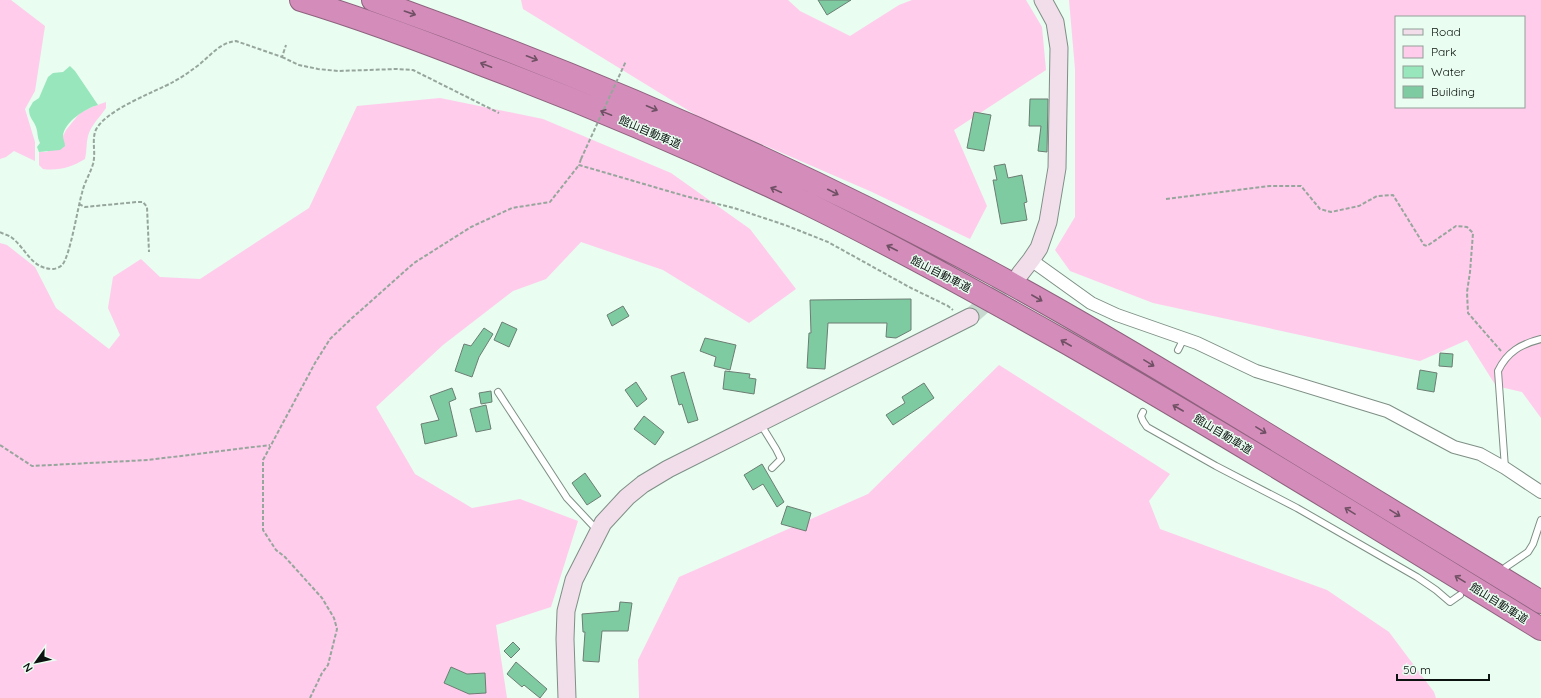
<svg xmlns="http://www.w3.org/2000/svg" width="1541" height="698" viewBox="0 0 1541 698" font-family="Quicksand,'Noto Sans JP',sans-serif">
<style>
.green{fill:#ffcceb;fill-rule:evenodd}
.water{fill:#98e6bc}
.building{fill:#7ecba2;stroke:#6c7d73}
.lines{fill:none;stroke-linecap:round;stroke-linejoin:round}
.secondary-tunnel{stroke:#c8dacf;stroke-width:17;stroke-dasharray:17 8;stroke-linecap:butt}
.lane-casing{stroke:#7e8f85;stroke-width:8}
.street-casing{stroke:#7e8f85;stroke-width:14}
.secondary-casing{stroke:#7e8f85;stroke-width:19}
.highway-casing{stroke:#8e627e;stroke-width:24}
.path{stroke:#97a69d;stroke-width:2;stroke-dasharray:4 2;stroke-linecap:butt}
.lane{stroke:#fff;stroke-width:6}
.street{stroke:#fff;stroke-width:12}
.secondary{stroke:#f2ddea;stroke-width:17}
.highway{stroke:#d48dba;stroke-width:22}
.path-bridge{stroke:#97a69d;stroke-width:2;stroke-dasharray:4 2;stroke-linecap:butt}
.oneway{stroke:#705064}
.labels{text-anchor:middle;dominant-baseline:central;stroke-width:3;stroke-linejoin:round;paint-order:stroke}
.street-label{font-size:11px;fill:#0c120f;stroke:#e9fdf1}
</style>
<rect width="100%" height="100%" fill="#e9fdf1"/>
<path class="green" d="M0,0H11L45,26L35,91L25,109L35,142V161L14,151L6,157L0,159Z
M521,0H788L800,11L850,36L899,5L912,0H1026L1042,27L1046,70L954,130L987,206L970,239L872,192L699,117L523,9Z
M1069,0H1541V418L1522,392L1496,386L1467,340L1420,361L1153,303L1070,271L1055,250L1075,217V69ZM1396,17H1524V107H1396Z
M440,98L543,119L671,173L750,229L796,289L749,323L663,270L581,242L546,279L513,291L443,345L376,407L415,474L472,508L520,499L578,521L551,607L496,625L507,698H0V243L7,245L35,267L56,308L109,349L120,335L108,308L113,277L141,259L160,277L200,279L309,208L357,106Z
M106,102V108C100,117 91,125 88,136C86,143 87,151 85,159C72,167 59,171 43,169L39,165V152H47L63,136L66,130L80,113L92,107Z
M999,365L1170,474L1149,501L1160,529L1327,590L1389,632L1434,692L1436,698H639L638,660L679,577L868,494Z"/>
<path class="water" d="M70,66L75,71L98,105C86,108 64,122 63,136C63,139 65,143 65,146L60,150L39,152L37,147L40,143C37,137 38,132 36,127C33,119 29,118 29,109L33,102L39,98L48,77L53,73L63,72Z"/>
<path class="building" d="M818,0H851L827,15Z
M1030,99H1048L1047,152L1038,151L1041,126H1029Z
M974,112L991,115L984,151L967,148Z
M1005,164L1008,178L1022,175L1027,202L1024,203L1027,220L1001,224L993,180H997L994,166Z
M911,299V330L896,338L886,337L887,323H828L825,369L807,368L809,333H811L810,300Z
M623,306L629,316L612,326L607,315Z
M502,322L517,329L509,347L494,340Z
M484,328L493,334L479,357L472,377L455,371L464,344L471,346Z
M705,338L736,345L730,370L714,366L716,357L700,351Z
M1440,353L1453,354L1452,367L1439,366Z
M1420,370L1437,373L1434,392L1417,389Z
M725,371L750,374L749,378L756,379L754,394L723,389Z
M684,372L698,420L688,423L682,404L679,405L671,376Z
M636,382L647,399L637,407L625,390Z
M924,383L934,398L893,425L886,415L905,403L902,397Z
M452,388L456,399L449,402L457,436L425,444L421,424L439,420L430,396Z
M491,391L492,402L481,404L479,393Z
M486,405L491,429L476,432L470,409Z
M644,416L664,432L655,445L634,429Z
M762,464L784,502L777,507L763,484L753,490L744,475Z
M585,473L601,496L587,505L572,483Z
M787,506L811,513L806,531L781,524Z
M620,602L632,603L628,631H602L599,662L583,661L585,632H583L582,614L619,611Z
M513,642L520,649L511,658L504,651Z
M516,662L547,689L540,698L524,685L522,687L507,674Z
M451,667L467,674L485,673L486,693L469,694L444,683Z"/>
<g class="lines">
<path class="secondary-tunnel" d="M970,317L1018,275"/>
<g class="lane-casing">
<path id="lane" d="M1178,350L1184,338
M498,392L567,498L597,530
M1143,412L1141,416L1143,421L1147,427L1216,466L1297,508L1417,577L1436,590L1450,602L1460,595
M760,423L776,449L781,459L772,468
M1505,468L1498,371C1507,352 1521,344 1541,339
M1506,567L1528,552L1533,544L1541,520"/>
</g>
<g class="street-casing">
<path id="street" d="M1031,260L1091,303L1117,315L1197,343L1256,371L1387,411L1454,447L1480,454L1505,468L1541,492"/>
</g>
<g class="secondary-casing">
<path id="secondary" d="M1020,274L1031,260L1039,248L1048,222L1057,168L1059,48L1055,22L1043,0
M567,698L565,639L566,611L574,580L603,523L627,497L643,484L668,469L970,317"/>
</g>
<g class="highway-casing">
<path id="highway" d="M301,0C364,19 425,42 486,66C595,107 702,153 808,204C896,247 982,295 1067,343C1227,435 1384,532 1541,629
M373,0C585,75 792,165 990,272C1066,313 1140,357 1214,402C1323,468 1432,535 1541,602"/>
</g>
<path class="path" d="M282,57L299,65L318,69L338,71L397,69L413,70L499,113
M581,159L579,165L685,196L734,208L785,225L828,242L911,288L948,306L953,310
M1166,199L1270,186H1301L1320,209L1331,212L1359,206L1377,196L1393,195L1424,245L1427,246L1456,226L1467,227L1473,233L1470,272L1467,292L1468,313L1501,351
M79,204L85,207L137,202H143L147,207L149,252
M0,232C3,234 8,235 11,237C26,248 31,269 53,269C56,269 60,267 62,265C70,257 78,206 82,193C84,183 90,174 93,164C96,153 92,143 95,132C102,111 155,92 173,82C181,78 189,72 196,67C210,57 218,43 236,41L282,57L286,45
M0,445L32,466L148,460L270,445
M310,698L322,673L328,665L337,629L334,618L322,598L285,557L276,550L263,530V460L315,363L330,339L351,319L414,263L471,227L512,208L550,202L579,165"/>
<use href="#lane" class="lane"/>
<use href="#street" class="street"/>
<use href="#secondary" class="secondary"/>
<use href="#highway" class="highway"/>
<path class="path-bridge" d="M581,159L626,61"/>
</g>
<defs><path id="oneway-shaft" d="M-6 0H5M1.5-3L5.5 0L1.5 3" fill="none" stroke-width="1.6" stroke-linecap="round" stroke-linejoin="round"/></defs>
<g class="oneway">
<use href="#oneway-shaft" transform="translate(410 13) rotate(19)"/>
<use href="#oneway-shaft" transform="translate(532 58) rotate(21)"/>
<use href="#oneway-shaft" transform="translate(486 65) rotate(-159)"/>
<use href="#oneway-shaft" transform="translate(652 108) rotate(23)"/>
<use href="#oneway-shaft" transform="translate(606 113) rotate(-158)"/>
<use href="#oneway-shaft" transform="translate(776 190) rotate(-155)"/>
<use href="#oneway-shaft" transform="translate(833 192) rotate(27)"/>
<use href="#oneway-shaft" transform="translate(892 248) rotate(-153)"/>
<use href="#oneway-shaft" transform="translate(1037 298) rotate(30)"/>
<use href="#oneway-shaft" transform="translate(1066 343) rotate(-150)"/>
<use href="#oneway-shaft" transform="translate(1149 363) rotate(31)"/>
<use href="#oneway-shaft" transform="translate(1178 408) rotate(-150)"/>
<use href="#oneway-shaft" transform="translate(1261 430) rotate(31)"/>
<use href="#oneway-shaft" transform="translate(1350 511) rotate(-148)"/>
<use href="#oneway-shaft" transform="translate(1395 513) rotate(32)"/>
<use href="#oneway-shaft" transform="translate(1460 579) rotate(-148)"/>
</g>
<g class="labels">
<g class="street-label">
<text transform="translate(650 132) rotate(23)">館山自動車道</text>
<text transform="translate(941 274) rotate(27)">館山自動車道</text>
<text transform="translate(1223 434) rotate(31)">館山自動車道</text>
<text transform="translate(1499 603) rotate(32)">館山自動車道</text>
</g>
</g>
<rect x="1395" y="16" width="130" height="92" fill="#e9fdf1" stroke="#919f97"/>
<rect x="1403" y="29" width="20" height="6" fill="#f2ddea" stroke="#919f97"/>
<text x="1431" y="36" font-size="12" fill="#0c120f">Road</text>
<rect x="1403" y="46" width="20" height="12" fill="#ffcceb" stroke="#919f97"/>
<text x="1431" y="56" font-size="12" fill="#0c120f">Park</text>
<rect x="1403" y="66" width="20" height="12" fill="#98e6bc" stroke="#919f97"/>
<text x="1431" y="76" font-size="12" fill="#0c120f">Water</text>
<rect x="1403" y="86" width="20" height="12" fill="#7ecba2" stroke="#919f97"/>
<text x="1431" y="96" font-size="12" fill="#0c120f">Building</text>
<g transform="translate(36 662) rotate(237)" stroke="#e9fdf1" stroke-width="3" paint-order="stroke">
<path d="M0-3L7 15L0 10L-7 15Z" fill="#0c120f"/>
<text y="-6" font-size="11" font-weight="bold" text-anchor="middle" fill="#0c120f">N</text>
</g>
<path d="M1397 674v6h92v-6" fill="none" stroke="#0c120f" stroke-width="2"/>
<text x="1403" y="674" font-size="12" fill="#0c120f" stroke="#e9fdf1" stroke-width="3" paint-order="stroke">50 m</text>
</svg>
